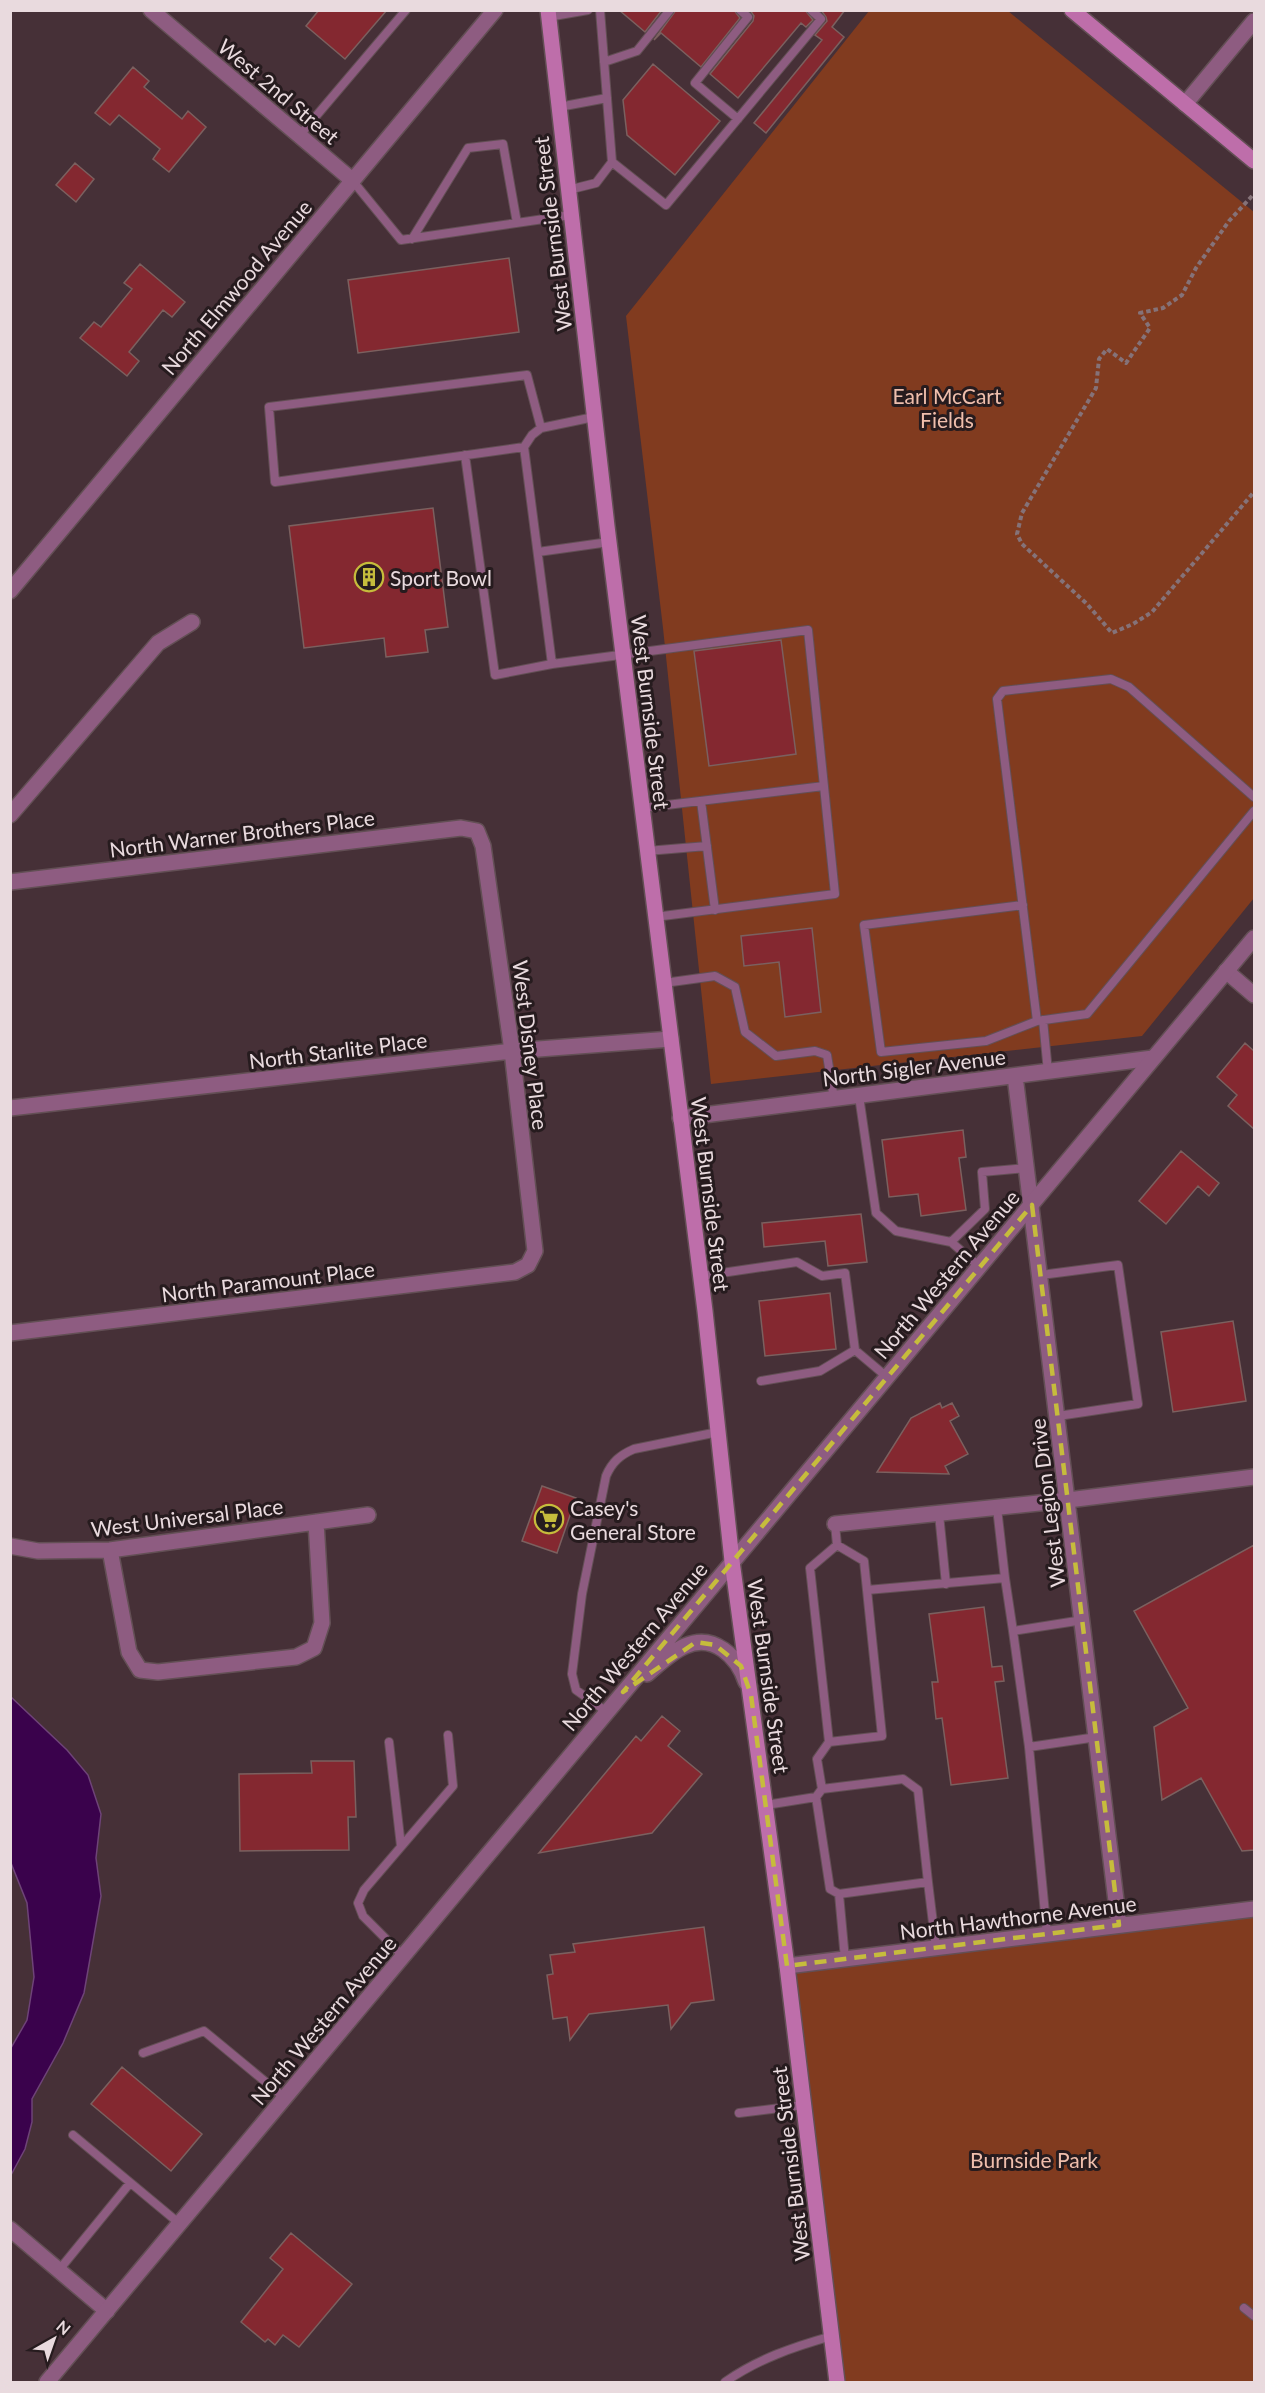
<svg xmlns="http://www.w3.org/2000/svg" width="1265" height="2393" viewBox="0 0 1265 2393" font-family="Lato,sans-serif">
<style>
.green{fill:#813b1f}
.water{fill:#3a024c;stroke:#6e4378;stroke-width:1.5}
.building{fill:#842830;stroke:#7b605f;stroke-width:1.5}
.lines{fill:none;stroke-linecap:round;stroke-linejoin:round}
.service-casing{stroke:#634f55;stroke-width:10}
.minor-casing{stroke:#634f55;stroke-width:18}
.tertiary-casing{stroke:#634f55;stroke-width:18}
.secondary-casing{stroke:#634f55;stroke-width:18}
.path{stroke:#857278;stroke-width:4;stroke-dasharray:4.5 3;stroke-linecap:butt}
.service{stroke:#8e5c81;stroke-width:8}
.minor{stroke:#8e5c81;stroke-width:15}
.tertiary{stroke:#8e5c81;stroke-width:15}
.secondary{stroke:#be6eaa;stroke-width:15}
.marked{fill:none;stroke:#c6bc3c;stroke-width:4.5;stroke-dasharray:12 8;stroke-linejoin:round}
.labels{text-anchor:middle;dominant-baseline:central;stroke-width:6;stroke-linejoin:round;paint-order:stroke}
.street-label{font-size:21px;fill:#e9dade;stroke:#261b1e}
.park-label{font-size:21px;fill:#efbeac;stroke:#261b1e}
.poi-label{font-size:21px;fill:#e9dade;stroke:#261b1e;text-anchor:start}
</style>
<rect width="100%" height="100%" fill="#463037"/>
<path class="green" d="M869,11H1008L1254,212V898L1142,1036L711,1084L663,628L626,316Z
M1254,1909V2382H837L787,1966Z"/>
<path class="water" d="M11,1697L67,1750L88,1775L101,1814L96,1858L101,1896L84,1993L63,2043L32,2099V2122L25,2149L11,2175V2048L27,2020L34,1977L27,1903L11,1863Z"/>
<path class="building" d="M319,10H387L345,59L306,26Z
M619,10H662L645,32Z
M676,10H734L740,18L701,67L661,33L654,40Z
M750,10H805L813,20L806,27L801,23L738,98L710,74L753,21L754,16Z
M821,10H845L832,27L844,37L766,133L754,123L822,40L815,35L827,21L826,17Z
M653,64L720,121L675,175L627,135L623,100Z
M133,67L149,81L144,87L182,119L188,111L206,127L169,172L153,159L160,149L119,115L110,125L95,113Z
M75,163L94,179L76,202L56,185Z
M509,258L519,332L358,353L348,280Z
M140,264L185,302L172,317L163,310L129,352L139,361L127,376L80,338L94,322L101,327L132,289L124,283Z
M433,508L448,627L425,630L428,652L386,657L384,638L304,648L289,526Z
M781,640L796,754L709,766L694,651Z
M812,928L821,1012L785,1017L779,962L744,966L741,936Z
M1245,1043L1254,1051V1129L1228,1106L1237,1095L1217,1077Z
M963,1130L966,1157L959,1158L966,1210L921,1216L918,1194L889,1197L882,1140Z
M1181,1151L1219,1183L1209,1196L1198,1186L1166,1224L1139,1201Z
M861,1214L867,1262L828,1266L825,1241L764,1247L762,1223Z
M830,1293L836,1349L765,1356L759,1301Z
M1233,1321L1246,1401L1173,1412L1161,1332Z
M940,1403L942,1408L952,1403L959,1416L950,1421L968,1454L945,1466L949,1474L877,1472L911,1418Z
M542,1486L576,1498L557,1553L522,1541Z
M1254,1545V1850L1242,1851L1201,1778L1162,1800L1154,1727L1188,1708L1134,1611Z
M984,1607L992,1667L1002,1666L1004,1681L995,1682L1008,1778L951,1785L942,1718L936,1719L932,1682H938L929,1614Z
M662,1716L680,1731L668,1746L702,1774L652,1833L539,1853L636,1736L641,1741Z
M311,1761H354L356,1817H348L349,1850L240,1851L239,1774L312,1773Z
M704,1927L714,2000L691,2003L671,2029L668,2005L589,2014L570,2040L567,2017L553,2019L547,1975L553,1974L550,1955L575,1952L573,1944Z
M122,2067L202,2134L171,2171L91,2104Z
M291,2233L352,2284L299,2347L283,2335L275,2345L268,2339L265,2342L241,2322L283,2269L270,2258Z"/>
<g class="lines">
<g class="service-casing">
<path id="service" d="M600,10L612,162L666,205L821,19L811,10
M548,17L588,10
M604,62L637,51L670,10
M559,107L607,98
M738,119L695,83L748,17L740,10
M300,135L406,10
M352,180L401,240L571,215
M568,190L596,183L612,162
M412,239L468,148L503,144L517,223
M594,417L541,428L532,435L524,447L552,664L808,630L835,894L655,917
M524,447L275,482L269,407L527,375L541,428
M465,455L495,675L552,664
M538,552L609,542
M1254,797L1129,687L1111,679L1003,691L997,699L1037,1021L1087,1014L1254,811
M701,801L715,910
M642,808L824,786
M647,851L707,846
M1023,905L864,925L881,1052L986,1041L1037,1021
M664,983L715,976L735,987L745,1032L776,1056L815,1051L827,1055L834,1099
M1043,1020L1048,1072
M859,1096L876,1213L896,1231L951,1242L980,1267
M951,1242L985,1209L982,1172L1027,1168
M1041,1275L1118,1265L1138,1404L1058,1416
M701,1276L797,1262L822,1276L845,1273L855,1350L887,1377
M761,1381L820,1371L855,1350
M939,1514L946,1584
M835,1524L837,1545
M837,1545L864,1561L882,1736L829,1742L810,1568Z
M1005,1578L1013,1631L1083,1620
M867,1590L1005,1578L997,1508
M1013,1631L1029,1747L1047,1934
M607,1712L576,1690L572,1674L582,1594L606,1476C612,1462 620,1455 634,1449L718,1432
M389,1742L401,1846
M1029,1747L1097,1737
M822,1789L817,1759L829,1742
M816,1797L822,1789L903,1779L918,1790L928,1882
M766,1805L816,1797L830,1889L839,1894
M403,1956L363,1916L358,1903L364,1890L453,1786L448,1735
M845,1959L839,1894L928,1882L936,1948
M143,2053L204,2031L285,2098
M739,2113L804,2105
M73,2135L180,2224
M59,2270L130,2183
M1244,2308L1254,2316
M725,2382C758,2359 793,2347 832,2336"/>
</g>
<g class="minor-casing">
<path id="minor" d="M151,10L352,180
M1185,104L1254,21
M10,591L495,10
M10,815L158,643L192,622
M10,882L461,828L477,831L483,846L512,1051L535,1251L528,1265L515,1272L10,1333
M1226,971L1254,995
M1015,1076L1119,1925
M10,1108L512,1051L671,1039
M680,1118L1153,1058
M835,1524L1068,1500L1254,1477
M10,1546L38,1551L110,1550L368,1515
M110,1550L129,1652L140,1670L158,1672L296,1657L314,1648L322,1623L316,1522
M787,1966L1254,1909
M10,2229L107,2311"/>
</g>
<g class="tertiary-casing">
<path id="tertiary" d="M647,1674C659,1664 671,1652 685,1646C714,1633 738,1657 746,1682
M47,2382L1254,938"/>
</g>
<g class="secondary-casing">
<path id="secondary" d="M548,10L607,526L705,1311L732,1561L787,1966L837,2382
M1072,10L1254,161"/>
</g>
<path class="path" d="M1252,196L1229,221L1196,268L1182,295L1163,308L1140,313L1150,328L1126,363L1107,349L1099,359L1096,388L1022,513L1017,534L1022,544L1087,604L1112,633L1133,624L1152,612L1254,492"/>
<use href="#service" class="service"/>
<use href="#minor" class="minor"/>
<use href="#tertiary" class="tertiary"/>
<use href="#secondary" class="secondary"/>
</g>
<path class="marked" d="M1032,1205L1119,1925L787,1966L751,1695L741,1666L715,1645L696,1642L623,1692Z"/>
<defs>
<g id="building-ring" transform="scale(1.5)"><circle r="9.5" fill="#261b1e" stroke="#c6bc3c" stroke-width="1.5"/><path d="M-4-6H4V6H1V3H-1V6H-4ZM-2.5-4.3h1.7v1.8h-1.7ZM.8-4.3h1.7v1.8H.8ZM-2.5-1h1.7V.8h-1.7ZM.8-1h1.7V.8H.8Z" fill="#c6bc3c"/></g>
<g id="supermarket-ring" transform="scale(1.5)"><circle r="9.5" fill="#261b1e" stroke="#c6bc3c" stroke-width="1.5"/><path d="M-6-5.5h2.5l.6 2H6L4.5 2H-2.5L-4.4-4H-6ZM-1.5 3.2a1.3 1.3 0 1 0 .1 0ZM3 3.2a1.3 1.3 0 1 0 .1 0Z" fill="#c6bc3c"/></g>
</defs>
<g fill-rule="evenodd">
<use href="#building-ring" x="369" y="577"/>
<use href="#supermarket-ring" x="549" y="1519"/>
</g>
<g class="labels">
<g class="street-label">
<text transform="translate(279 91) rotate(40)">West 2nd Street</text>
<text transform="translate(552 234) rotate(-97)">West Burnside Street</text>
<text transform="translate(236 287) rotate(-50)">North Elmwood Avenue</text>
<text transform="translate(651 712) rotate(83)">West Burnside Street</text>
<text transform="translate(242 833) rotate(-7)">North Warner Brothers Place</text>
<text transform="translate(531 1045) rotate(83)">West Disney Place</text>
<text transform="translate(338 1050) rotate(-7)">North Starlite Place</text>
<text transform="translate(914 1067) rotate(-7)">North Sigler Avenue</text>
<text transform="translate(711 1194) rotate(83)">West Burnside Street</text>
<text transform="translate(946 1274) rotate(-50)">North Western Avenue</text>
<text transform="translate(268 1281) rotate(-7)">North Paramount Place</text>
<text transform="translate(1047 1503) rotate(-97)">West Legion Drive</text>
<text transform="translate(187 1517) rotate(-7)">West Universal Place</text>
<text transform="translate(634 1646) rotate(-50)">North Western Avenue</text>
<text transform="translate(769 1676) rotate(82)">West Burnside Street</text>
<text transform="translate(1018 1917) rotate(-7)">North Hawthorne Avenue</text>
<text transform="translate(323 2020) rotate(-50)">North Western Avenue</text>
<text transform="translate(790 2164) rotate(-97)">West Burnside Street</text>
</g>
<g class="park-label">
<text x="947" y="395">Earl McCart<tspan x="947" dy="24">Fields</tspan></text>
<text x="1034" y="2159">Burnside Park</text>
</g>
<g class="poi-label">
<text x="390" y="577">Sport Bowl</text>
<text x="570" y="1507">Casey's<tspan x="570" dy="24">General Store</tspan></text>
</g>
</g>
<rect width="1265" height="2393" fill="none" stroke="#e9dade" stroke-width="24"/>
<g transform="translate(54 2339) rotate(40)" stroke="#261b1e" stroke-width="4.5" paint-order="stroke">
<path d="M0-4.5L10 22L0 15L-10 22Z" fill="#e9dade"/>
<text y="-9" font-size="16" font-weight="bold" text-anchor="middle" fill="#e9dade">N</text>
</g>
</svg>
